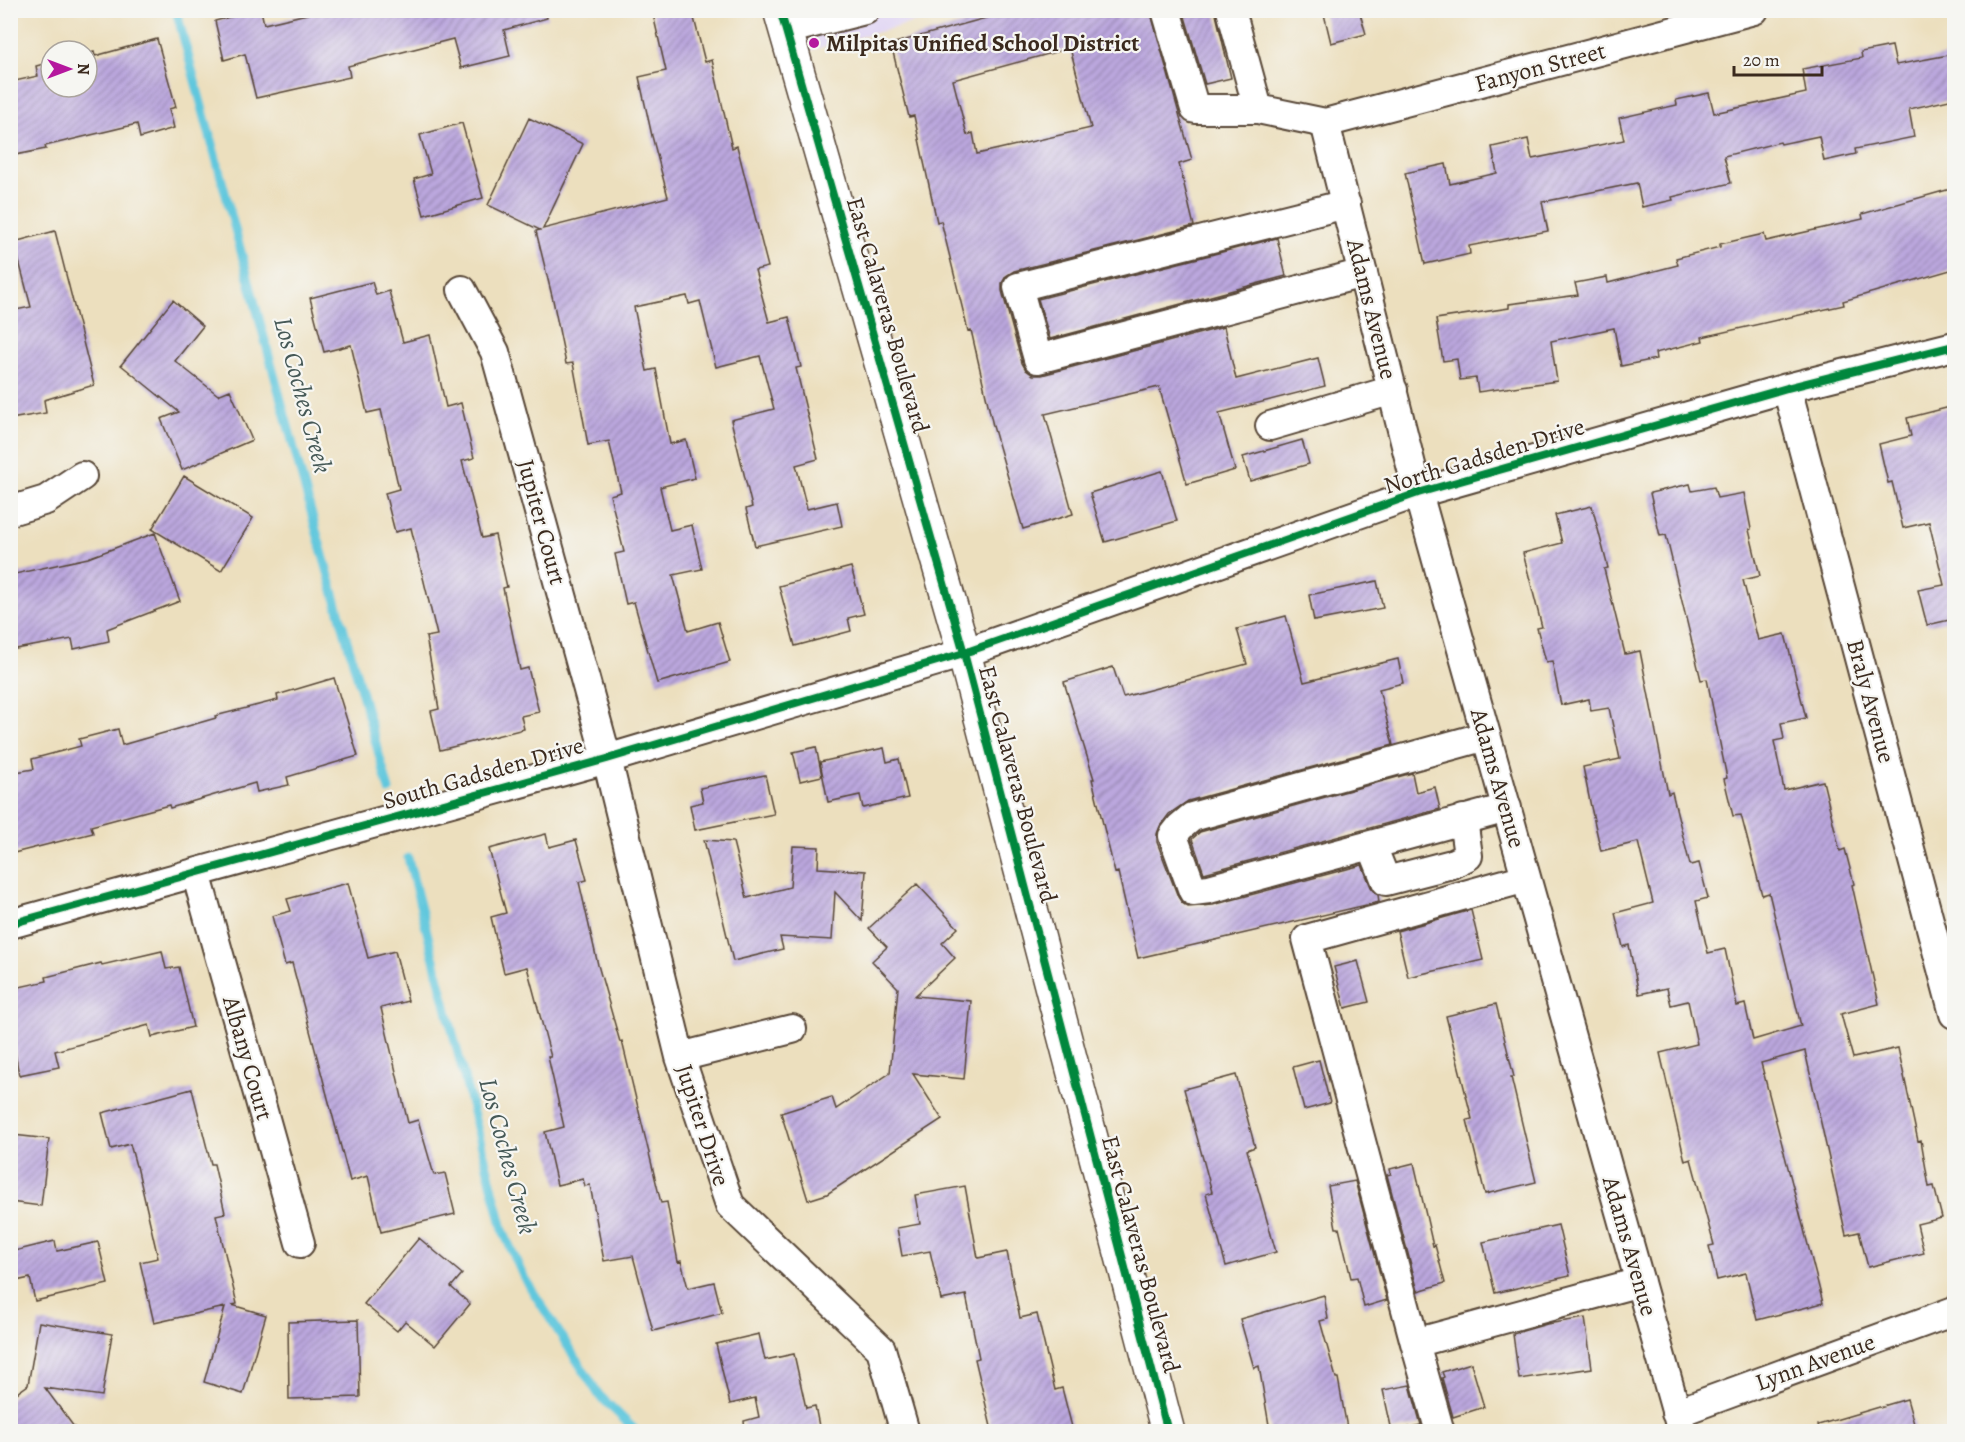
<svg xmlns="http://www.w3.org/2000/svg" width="1965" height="1442" viewBox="0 0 1965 1442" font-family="Alegreya,serif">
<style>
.built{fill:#e0d4f4}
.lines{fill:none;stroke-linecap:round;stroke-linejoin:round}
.stream{stroke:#60c7dd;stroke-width:9}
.building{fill:url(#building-hatch);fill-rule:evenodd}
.minor-casing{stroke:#564536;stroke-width:32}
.major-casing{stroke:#564536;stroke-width:36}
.minor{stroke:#fff;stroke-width:28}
.major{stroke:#fff;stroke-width:33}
.cycleway-casing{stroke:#f6f6f2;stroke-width:11}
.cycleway{stroke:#00873e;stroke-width:8}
.poi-dot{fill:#b5179e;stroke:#f6f6f2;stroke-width:2}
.labels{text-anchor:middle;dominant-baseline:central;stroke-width:4.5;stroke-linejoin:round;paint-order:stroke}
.poi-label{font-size:24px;font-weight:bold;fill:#3b2a1e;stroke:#f6f6f2;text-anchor:start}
.street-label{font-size:24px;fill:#3b2a1e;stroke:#f6f6f2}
.water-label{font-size:26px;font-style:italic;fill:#465957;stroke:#f6f6f2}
</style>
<defs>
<pattern id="building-hatch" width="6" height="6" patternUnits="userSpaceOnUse" patternTransform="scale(1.5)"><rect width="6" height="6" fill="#bba7de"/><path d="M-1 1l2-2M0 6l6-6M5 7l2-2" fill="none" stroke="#9988b3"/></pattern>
</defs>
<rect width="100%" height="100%" fill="#f6f6f2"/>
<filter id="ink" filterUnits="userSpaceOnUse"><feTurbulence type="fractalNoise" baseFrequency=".0167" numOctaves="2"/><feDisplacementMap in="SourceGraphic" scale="12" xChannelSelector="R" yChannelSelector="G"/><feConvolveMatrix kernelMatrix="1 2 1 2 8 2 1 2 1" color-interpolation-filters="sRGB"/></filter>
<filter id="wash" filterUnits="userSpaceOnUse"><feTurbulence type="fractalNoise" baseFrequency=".008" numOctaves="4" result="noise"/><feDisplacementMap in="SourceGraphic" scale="24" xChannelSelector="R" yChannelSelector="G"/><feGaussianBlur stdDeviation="1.35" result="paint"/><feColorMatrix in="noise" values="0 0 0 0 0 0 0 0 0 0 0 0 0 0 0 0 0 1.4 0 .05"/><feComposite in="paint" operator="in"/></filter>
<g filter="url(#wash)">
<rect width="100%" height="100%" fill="#ecdfbe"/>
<path class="built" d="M780,10L956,11L793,55Z"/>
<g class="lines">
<path class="stream" d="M176,10L316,530L389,790
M408,858L504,1233L523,1276L599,1395L637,1432"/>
</g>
<g id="blocks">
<path class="building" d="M256,10H261L264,24L324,10H546L547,18L504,30L510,56L461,68L453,39L348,66L350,77L256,98L245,54L224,60L215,21Z
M652,10H692L705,62L712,60L732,148L737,146L768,267L755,270L769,322L789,317L801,367L796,368L818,459L796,465L807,509L837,502L842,526L755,546L746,509L752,507L731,420L774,409L760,356L716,367L700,301L689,304L687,296L634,307L647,371L656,369L670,444L686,440L695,478L660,487L670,530L692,525L702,569L673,575L688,631L718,622L730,662L657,683L634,602L626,604L615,554L624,552L610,495L621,492L609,441L588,445L573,363L566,364L553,300L536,231L540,230L488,205L529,118L583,144L543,229L668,197L652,136L639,77L666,71Z
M1015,10H1150L1192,160L1179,164L1194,226L1014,271L1006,276L1002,283V291L1022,363L1026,370L1033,375H1042L1224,327L1236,379L1318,358L1325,386L1219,413L1235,470L1187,484L1159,387L1045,414L1073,514L1023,529L993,426L971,330L968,331L941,221L937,222L914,116L909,117L891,44ZM1070,48L1091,128L977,154L973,133L967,135L953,80Z
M1183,10H1215L1231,78L1205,84Z
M1323,10H1359L1366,34L1331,43Z
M157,39L176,107L169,109L174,128L140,138L137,124L45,146L46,149L10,156V82L38,76L36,66L51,62V87H87V54L94,52L95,56Z
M1892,46L1896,65L1954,54V99L1909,109L1914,137L1855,149L1856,154L1824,161L1819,136L1781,144L1780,142L1724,156L1731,183L1672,197L1673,200L1642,207L1637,183L1542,202L1548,231L1469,246L1470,254L1425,264L1405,173L1446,164L1450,184L1497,173L1492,147L1528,139L1532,159L1624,140L1619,118L1677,105L1676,100L1709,93L1714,113L1806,93L1802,69L1862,58L1861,52Z
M462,123L483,198L424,215L414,179L431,174L420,135Z
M1954,188V269L1843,301L1844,305L1702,337L1703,341L1655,353L1656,359L1621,366L1614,328L1551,341L1557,381L1478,392L1476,378L1460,380L1457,359L1443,361L1436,319L1509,308V304L1578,295L1575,283L1607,277L1608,283L1678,265L1676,258L1720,247V244L1764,234L1766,241L1863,219L1862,214Z
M55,231L94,385L44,400L46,413L10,419V311L31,307L14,242Z
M1277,238L1286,276L1050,339L1038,299Z
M372,282L376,295L389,291L403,342L430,335L446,407L461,403L474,458L462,461L482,538L495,535L507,587L503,588L520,670L528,668L539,712L521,716L524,729L440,750L431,711L439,709L426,637L437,635L411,528L395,532L385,493L399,489L381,410L367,413L351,345L324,352L310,298Z
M173,300L203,326L175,361L218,395L230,390L252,440L182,470L161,419L179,412L121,365Z
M1954,406V619L1927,625L1918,590L1944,585L1929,522L1903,528L1892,482L1888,483L1879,444L1911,436L1907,418Z
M1302,440L1309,464L1250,481L1243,457Z
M1162,471L1177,521L1105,542L1090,493Z
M184,476L253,518L221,571L152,529Z
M1690,484L1692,491L1714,487L1717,498L1744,493L1751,529L1749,530L1760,576L1743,580L1758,640L1785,634L1806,718L1781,723L1784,739L1774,741L1784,790L1823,781L1840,851L1845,849L1854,884L1852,885L1879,1004L1841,1014L1853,1058L1898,1048L1918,1141L1921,1140L1929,1187L1934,1186L1942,1218L1917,1224L1924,1253L1868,1267L1859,1232L1846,1235L1805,1051L1761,1063L1823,1303L1757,1320L1746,1273L1717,1280L1709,1246L1714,1245L1691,1159L1685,1161L1660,1053L1697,1044L1688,1001L1671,1005L1667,988L1639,994L1629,945L1623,947L1615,913L1653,903L1638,842L1601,851L1591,807L1583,767L1620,759L1609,708L1591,711L1589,699L1561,705L1552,661L1546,662L1537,628L1542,627L1523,553L1562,543L1555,515L1592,506L1608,568L1604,569L1625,654L1640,651L1668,794L1672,792L1690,865L1699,863L1708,898L1696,901L1708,953L1725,949L1737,1006L1745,1004L1753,1040L1801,1026L1769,893L1762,895L1741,815L1733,816L1724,779L1727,778L1707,679L1701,680L1666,535L1660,536L1650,493Z
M155,533L180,601L107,629L109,641L74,649L72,639L10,650V575L88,558Z
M851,567L864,614L848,618L851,631L795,646L779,586Z
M1377,581L1383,608L1314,621L1309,595Z
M1286,616L1304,682L1398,659L1403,683L1379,689L1393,745L1188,801L1169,814L1160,826L1157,834V842L1178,897L1182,903L1188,907L1213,905L1362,865L1371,887L1378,895L1379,902L1138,958L1118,872L1115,873L1092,779H1094L1064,682L1113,667L1123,697L1247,664L1237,629Z
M334,678L358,756L287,777L289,785L257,792L255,783L170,808L169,805L91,826L93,833L10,854V773L34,769L32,759L81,746L79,739L118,729L122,745L216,718L215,716L278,700L277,695Z
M816,747L822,776L800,781L793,752Z
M884,748L887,762L899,759L908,798L863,808L860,795L828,802L820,762Z
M1412,773L1416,792L1435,787L1440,809L1204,873L1192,839L1200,832Z
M765,775L774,814L695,830L690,805L703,802L700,788Z
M546,834L549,847L576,840L587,880L579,882L598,965L620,1042L622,1041L661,1203L667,1202L678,1262L681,1261L688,1288L714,1282L722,1313L653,1331L633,1256L604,1261L590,1185L585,1186L583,1179L557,1185L545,1132L564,1127L548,1057H551L527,967L504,973L491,917L506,913L489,849Z
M704,840L733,842L747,898L790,887L793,846L819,847L818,868L866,871L862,921L835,892L832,940L780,937L783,949L733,961Z
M348,883L368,958L395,951L408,1001L381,1008L408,1123L418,1120L434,1175L445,1173L455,1214L381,1232L368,1176L350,1181L292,963L285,965L272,916L291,911L287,899Z
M917,884L958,928L942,943L955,958L915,996L971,1001L964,1079L913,1074L942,1119L827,1194L808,1200L781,1113L832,1097L836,1109L890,1073L898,988L872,961L887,947L869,928Z
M1471,910L1483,960L1408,977L1397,931Z
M162,951L166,969L179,967L193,1027L152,1037L149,1025L55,1051L59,1067L19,1075L14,1047H10V989L47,981L46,977L101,963L102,965Z
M1358,961L1369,1002L1345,1008L1334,967Z
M1496,1004L1514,1077H1511L1536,1182L1485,1194L1467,1120L1472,1119L1446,1016Z
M1319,1060L1330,1103L1304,1110L1293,1067Z
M1236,1075L1255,1147L1247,1150L1276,1252L1226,1266L1206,1194L1212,1192L1184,1089Z
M192,1089L211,1164H214L225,1213L216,1215L237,1304L232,1305L266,1315L243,1394L204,1382L225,1307L154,1323L140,1262L158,1258L137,1166H136L130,1144L111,1149L102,1113Z
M13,1135L49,1139L41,1206L10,1202V1141H12Z
M1414,1163L1433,1246L1435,1245L1445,1283L1418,1291L1387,1175L1391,1174L1390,1169Z
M1355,1181L1387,1300L1364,1307L1357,1277L1351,1278L1339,1228H1336L1328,1186Z
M965,1186L978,1258L1007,1252L1020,1318L1037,1314L1055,1390L1062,1388L1073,1431H992L975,1359L979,1358L966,1295L941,1300L930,1251L902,1256L897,1228L920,1224L915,1195Z
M1558,1225L1570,1276L1495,1293L1483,1242Z
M419,1238L462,1274L451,1287L470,1304L435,1346L405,1321L397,1331L364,1304Z
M55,1241L57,1251L98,1242L108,1284L35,1301L30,1278L16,1281L10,1252Z
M1324,1295L1328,1319L1320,1321L1336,1378H1338L1347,1428L1326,1431H1270L1259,1366L1254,1368L1240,1319Z
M1585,1318L1592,1368L1519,1379L1513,1334L1547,1324Z
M358,1320L360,1397L289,1399L288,1322Z
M39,1322L112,1334L102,1396L45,1388L77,1431H10V1398L28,1385Z
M759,1334L765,1360L794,1354L806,1408L815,1406L820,1431H745L744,1421L759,1417L755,1398L730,1404L716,1344Z
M1471,1363L1484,1407L1453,1417L1442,1378L1444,1377L1442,1372Z
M1410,1385L1421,1425L1392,1431L1383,1390Z
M1907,1399L1916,1431H1819L1818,1425Z"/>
</g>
</g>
<g filter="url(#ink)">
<use href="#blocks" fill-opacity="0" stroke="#564536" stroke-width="1.5"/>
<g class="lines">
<g class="minor-casing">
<path id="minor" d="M1166,10L1195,109H1258L1325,123L1754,10
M1231,10L1258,109
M786,30L865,10
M1325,123L1418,493L1682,1432
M1346,204L1018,287L1038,359L1363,273
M462,290L495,352L607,759L680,1057L730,1205L881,1349L905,1432
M1787,388L1954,1014
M1270,426L1393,390
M10,511L46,500L82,476
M1486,736L1192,817L1180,827L1173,836L1193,891L1209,889L1507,808
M1372,846L1386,881L1452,864L1468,856L1463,819
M196,873L300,1243
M1526,878L1307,939L1415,1343L1640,1282
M10,924L607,759L964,653L1418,493L1787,388L1954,346
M680,1057L792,1029
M1415,1343L1440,1432
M1676,1413L1954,1311"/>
</g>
<g class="major-casing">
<path id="major" d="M780,10L964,653L1168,1432"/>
</g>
<use href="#minor" class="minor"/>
<use href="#major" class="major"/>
<g class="cycleway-casing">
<path id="cycleway" d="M780,10L964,653L1168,1432
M10,924L607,759L964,653L1418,493L1787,388L1954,346"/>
</g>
<use href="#cycleway" class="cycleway"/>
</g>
</g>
<circle class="poi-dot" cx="814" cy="43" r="6"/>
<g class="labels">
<g class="poi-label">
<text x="826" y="43">Milpitas Unified School District</text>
</g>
<g class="street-label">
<text transform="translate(1540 67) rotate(-15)">Fanyon Street</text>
<text transform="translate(1372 309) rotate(76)">Adams Avenue</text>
<text transform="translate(888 315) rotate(74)">East Calaveras Boulevard</text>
<text transform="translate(1484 456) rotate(-17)">North Gadsden Drive</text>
<text transform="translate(542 522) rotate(75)">Jupiter Court</text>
<text transform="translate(1871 701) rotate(75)">Braly Avenue</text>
<text transform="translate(483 773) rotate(-16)">South Gadsden Drive</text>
<text transform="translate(1498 778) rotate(74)">Adams Avenue</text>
<text transform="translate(1018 784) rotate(75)">East Calaveras Boulevard</text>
<text transform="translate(248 1058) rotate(74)">Albany Court</text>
<text transform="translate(703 1125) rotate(72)">Jupiter Drive</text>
<text transform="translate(1630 1246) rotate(74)">Adams Avenue</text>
<text transform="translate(1141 1254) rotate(75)">East Calaveras Boulevard</text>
<text transform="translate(1815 1362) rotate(-20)">Lynn Avenue</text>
</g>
<g class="water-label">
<text transform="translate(303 395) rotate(75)">Los Coches Creek</text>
<text transform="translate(508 1156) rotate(75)">Los Coches Creek</text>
</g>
</g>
<rect width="1965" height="1442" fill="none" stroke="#f6f6f2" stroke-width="36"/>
<g transform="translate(69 69) rotate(90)"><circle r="28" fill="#f6f6f2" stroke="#aba49d" stroke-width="1.5"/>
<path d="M0-4.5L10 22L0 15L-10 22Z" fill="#b5179e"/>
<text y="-9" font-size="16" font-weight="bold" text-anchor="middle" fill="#3b2a1e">N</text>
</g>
<path d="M1734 66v9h88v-9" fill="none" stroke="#3b2a1e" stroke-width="3"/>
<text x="1743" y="66" font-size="18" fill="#3b2a1e" stroke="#f6f6f2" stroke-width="4.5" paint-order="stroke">20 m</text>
</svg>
